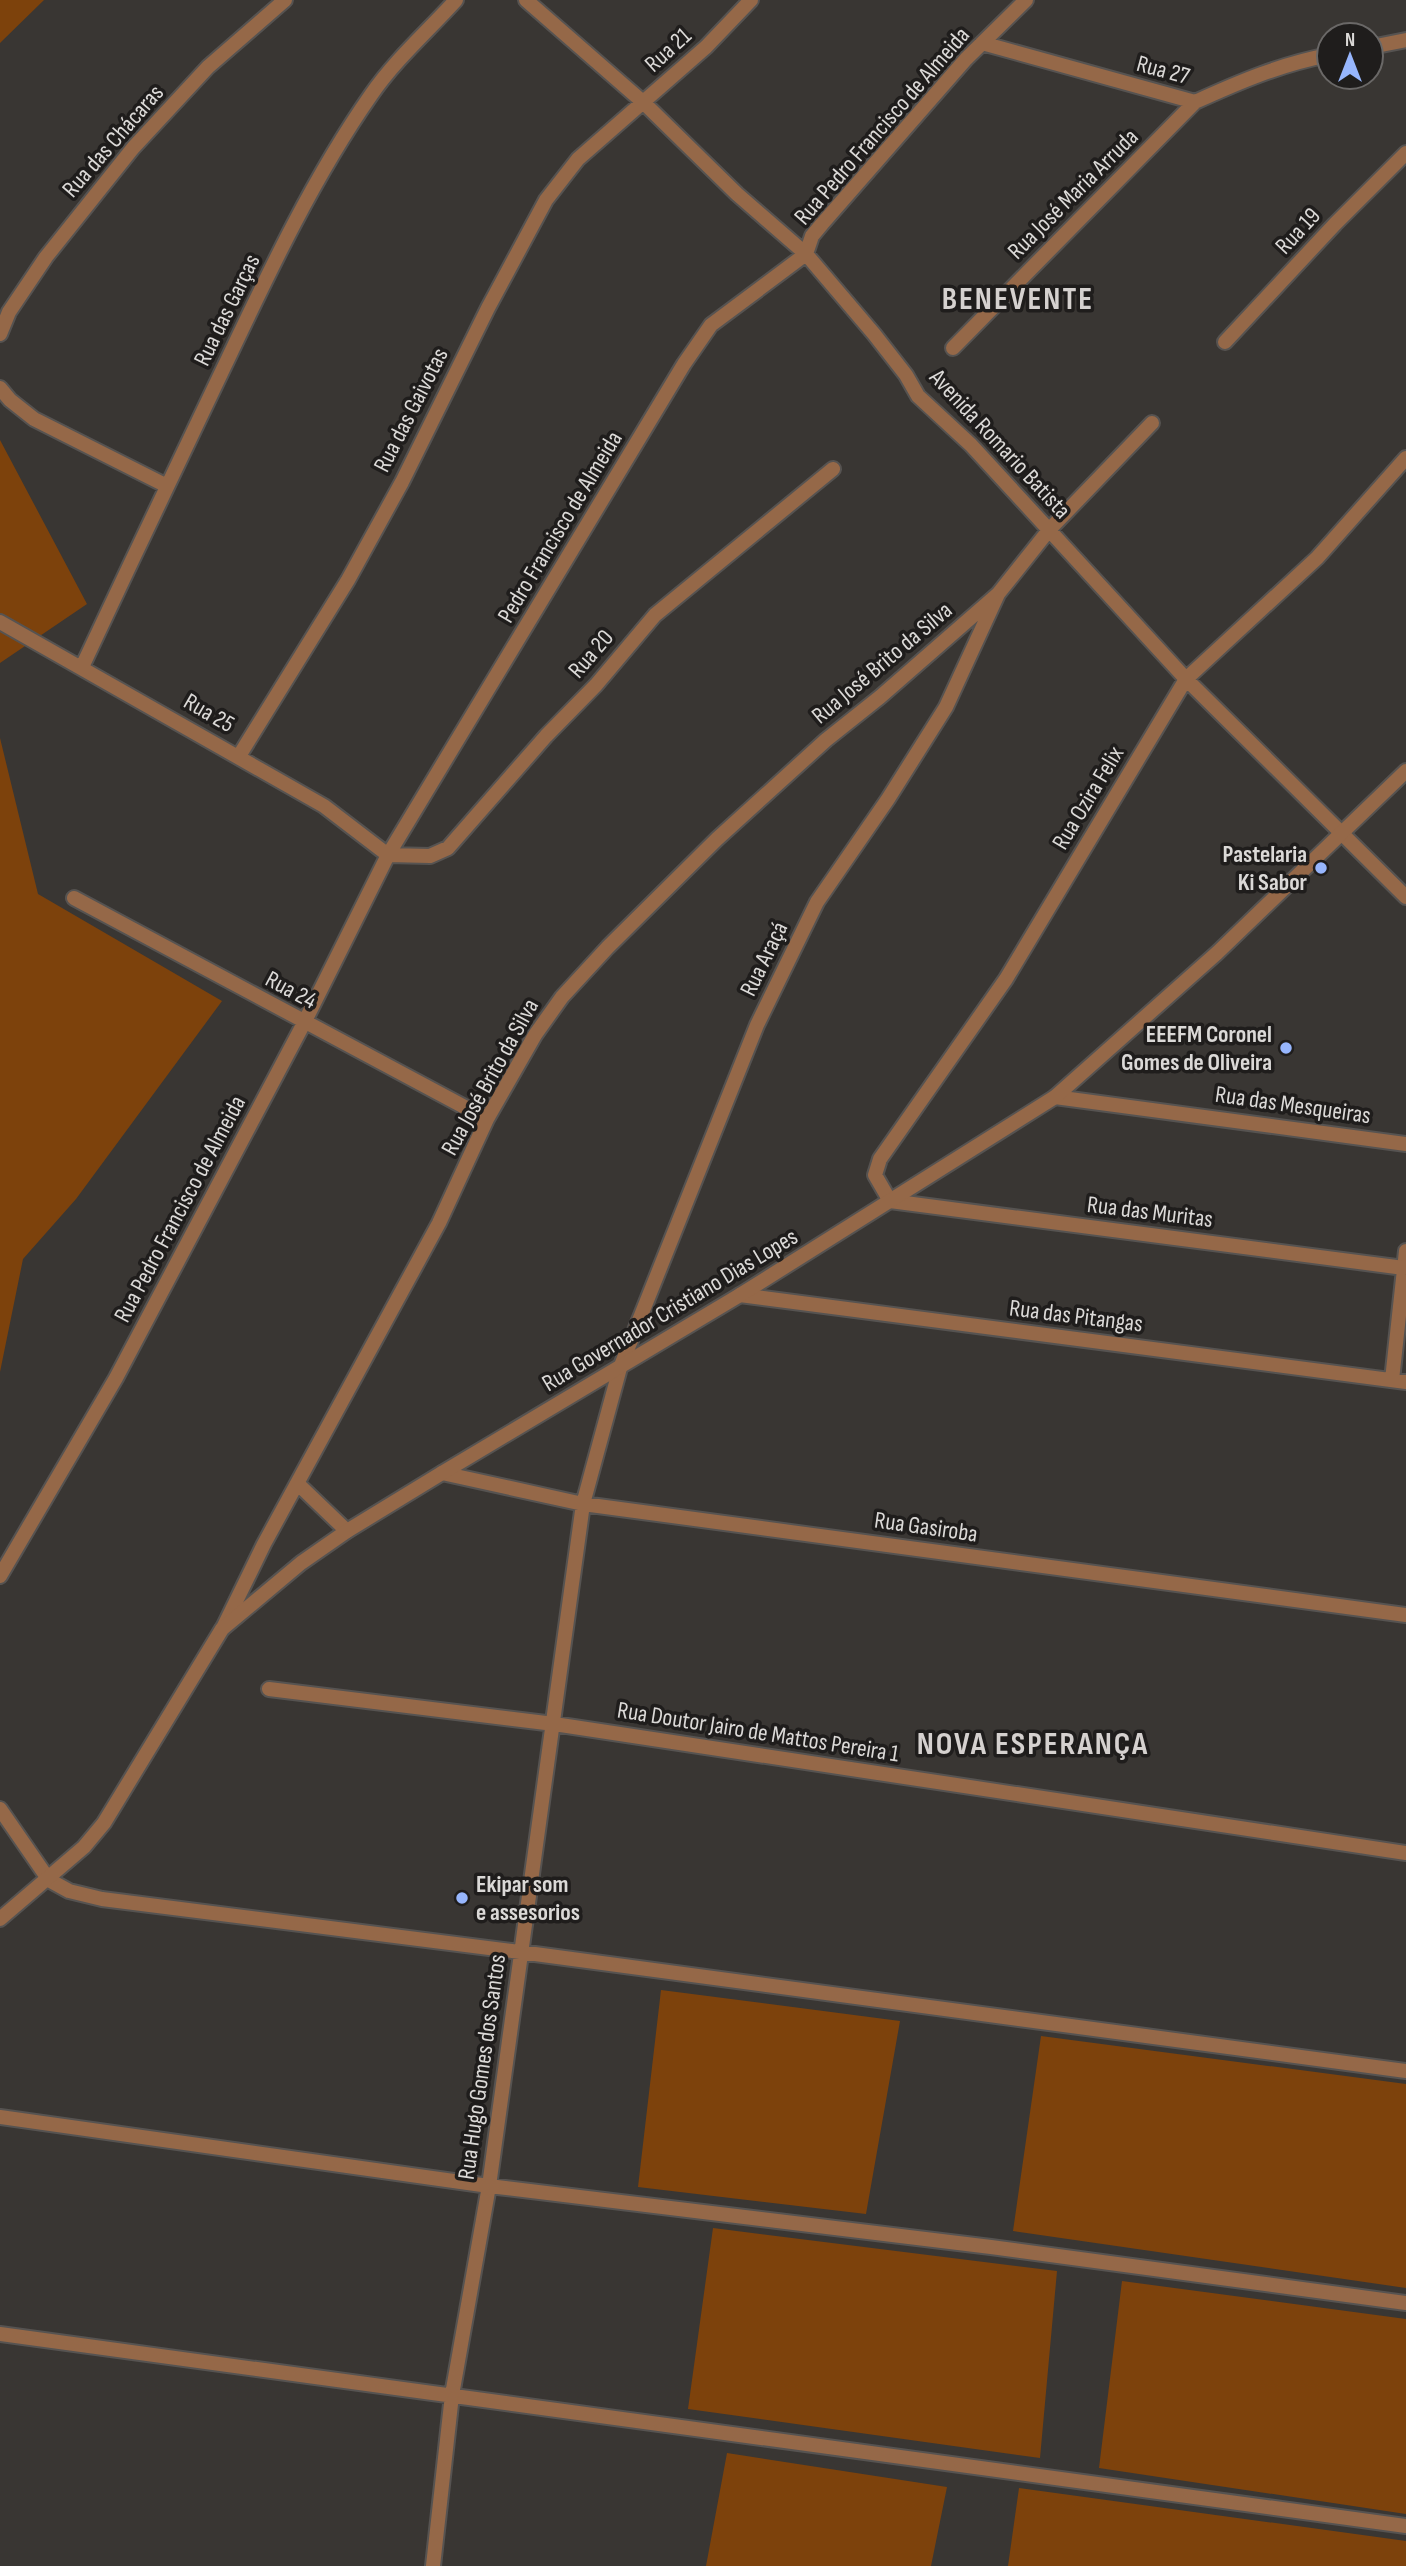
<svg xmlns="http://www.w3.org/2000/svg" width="1406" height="2566" viewBox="0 0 1406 2566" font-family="'Sofia Sans Condensed',sans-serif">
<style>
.green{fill:#7d420c}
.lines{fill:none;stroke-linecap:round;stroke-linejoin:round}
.minor-casing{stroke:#565351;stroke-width:18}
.tertiary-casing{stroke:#565351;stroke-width:18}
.minor{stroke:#956848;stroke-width:14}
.tertiary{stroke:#956848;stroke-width:14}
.poi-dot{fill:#97b6fd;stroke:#1f1d1c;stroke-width:2.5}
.labels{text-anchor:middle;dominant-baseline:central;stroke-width:7;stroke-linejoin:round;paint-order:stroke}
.street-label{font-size:24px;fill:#dbd9d7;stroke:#1f1d1c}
.poi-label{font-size:24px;font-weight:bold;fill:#dbd9d7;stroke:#1f1d1c;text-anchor:end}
.district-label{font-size:32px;font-weight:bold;letter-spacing:2px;fill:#d5d1cf;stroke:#1f1d1c}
</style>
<rect width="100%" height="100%" fill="#393633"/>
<path class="green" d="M0,0H44L0,43Z
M0,440L87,604L0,663Z
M0,738L38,894L222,1001L76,1199L23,1259L0,1372Z
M661,1990L900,2021L866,2214L638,2187Z
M1041,2036L1406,2084V2288L1013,2231Z
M713,2228L1057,2271L1040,2458L688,2409Z
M1122,2281L1406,2319V2514L1099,2468Z
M727,2453L947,2487L931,2566H706Z
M1019,2488L1406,2541V2566H1008Z"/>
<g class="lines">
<g class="minor-casing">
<path id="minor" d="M526,0L644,103L737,194L806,254L874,334L906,375L918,396L971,445L1186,679L1406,897
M982,43L1195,102C1239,82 1281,64 1329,55
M1371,47L1406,40
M0,334L9,312L46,257L133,148L208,67L285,0
M1225,342L1335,224L1406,153
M953,348L1195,102
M0,388L10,400L34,419L167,486
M0,622L324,806L388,855
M82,667C129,566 177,466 225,365C268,274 313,178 371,95C395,60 427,32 456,0
M239,756L348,580L402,482L488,308L546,200L578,159L706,47L751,0
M388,855L430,856L448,848L546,736L596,685L655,615L833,469
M74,898L487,1119
M1055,1097L1406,1144
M1404,1268L890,1201L875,1175L880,1159L1006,979L1186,679L1317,558L1406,458
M740,1295L1406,1382
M1392,1380L1406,1251
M442,1473L583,1504L1406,1615
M298,1484L347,1531
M0,1576L116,1378L304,1023L388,855L684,364L711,325L806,254L812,236L822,224L966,59L1026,0
M223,1628L264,1544L439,1223L487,1119L535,1035L562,997L608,947L717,839L826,740L880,697L998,594L1049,530L1152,423
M269,1689L554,1724L1406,1853
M0,1809L49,1880L69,1891L102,1899L520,1952L1406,2071
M0,2117L489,2186L991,2247L1406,2303
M0,2334L1406,2526
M433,2566L452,2395L489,2186L583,1504L620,1368L757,1025L817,902L888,799L946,707L998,594"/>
</g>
<g class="tertiary-casing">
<path id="tertiary" d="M0,1919L84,1847L104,1823L222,1629L301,1563L347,1531L442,1473L740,1295L1055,1097L1217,953L1406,771"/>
</g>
<use href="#minor" class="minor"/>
<use href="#tertiary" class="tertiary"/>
</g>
<g class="poi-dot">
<circle cx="1321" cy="868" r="7"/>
<circle cx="1286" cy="1048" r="7"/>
<circle cx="462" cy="1898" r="7"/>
</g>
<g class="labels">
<g class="street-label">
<text transform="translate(668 50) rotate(-42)">Rua 21</text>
<text transform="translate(1163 70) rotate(15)">Rua 27</text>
<text transform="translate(882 126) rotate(-49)">Rua Pedro Francisco de Almeida</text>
<text transform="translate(113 141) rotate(-49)">Rua das Chácaras</text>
<text transform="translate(1073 194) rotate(-45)">Rua José Maria Arruda</text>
<text transform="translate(1298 231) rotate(-47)">Rua 19</text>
<text transform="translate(227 310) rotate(-64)">Rua das Garças</text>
<text transform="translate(411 410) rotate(-63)">Rua das Gaivotas</text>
<text transform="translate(1000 444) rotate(47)">Avenida Romario Batista</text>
<text transform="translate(560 527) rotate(-59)">Pedro Francisco de Almeida</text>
<text transform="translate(591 654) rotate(-49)">Rua 20</text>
<text transform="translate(882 663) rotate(-40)">Rua José Brito da Silva</text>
<text transform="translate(209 713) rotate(30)">Rua 25</text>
<text transform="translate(1088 798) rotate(-59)">Rua Ozira Felix</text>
<text transform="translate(764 959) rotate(-64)">Rua Araçá</text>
<text transform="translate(291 990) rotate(28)">Rua 24</text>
<text transform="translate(490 1077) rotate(-61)">Rua José Brito da Silva</text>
<text transform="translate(1293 1105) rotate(8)">Rua das Mesqueiras</text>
<text transform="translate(180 1209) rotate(-62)">Rua Pedro Francisco de Almeida</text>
<text transform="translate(1150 1212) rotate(7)">Rua das Muritas</text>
<text transform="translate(670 1310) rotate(-31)">Rua Governador Cristiano Dias Lopes</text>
<text transform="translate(1076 1316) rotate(7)">Rua das Pitangas</text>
<text transform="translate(926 1527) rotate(8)">Rua Gasiroba</text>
<text transform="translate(758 1732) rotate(9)">Rua Doutor Jairo de Mattos Pereira 1</text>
<text transform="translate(482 2067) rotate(-82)">Rua Hugo Gomes dos Santos</text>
</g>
<g class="poi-label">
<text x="1307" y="854">Pastelaria<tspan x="1307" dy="28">Ki Sabor</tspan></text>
<text x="1272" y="1034">EEEFM Coronel<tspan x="1272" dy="28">Gomes de Oliveira</tspan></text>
<text x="476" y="1884" text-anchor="start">Ekipar som<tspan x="476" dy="28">e assesorios</tspan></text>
</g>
<g class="district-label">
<text x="1018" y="299">BENEVENTE</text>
<text x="1033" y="1744">NOVA ESPERANÇA</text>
</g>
</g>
<g transform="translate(1350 56)"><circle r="33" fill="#1f1d1c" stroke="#6a6867" stroke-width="2"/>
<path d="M0-5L12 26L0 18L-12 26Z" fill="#97b6fd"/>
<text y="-10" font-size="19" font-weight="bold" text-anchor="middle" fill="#dbd9d7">N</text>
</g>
</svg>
